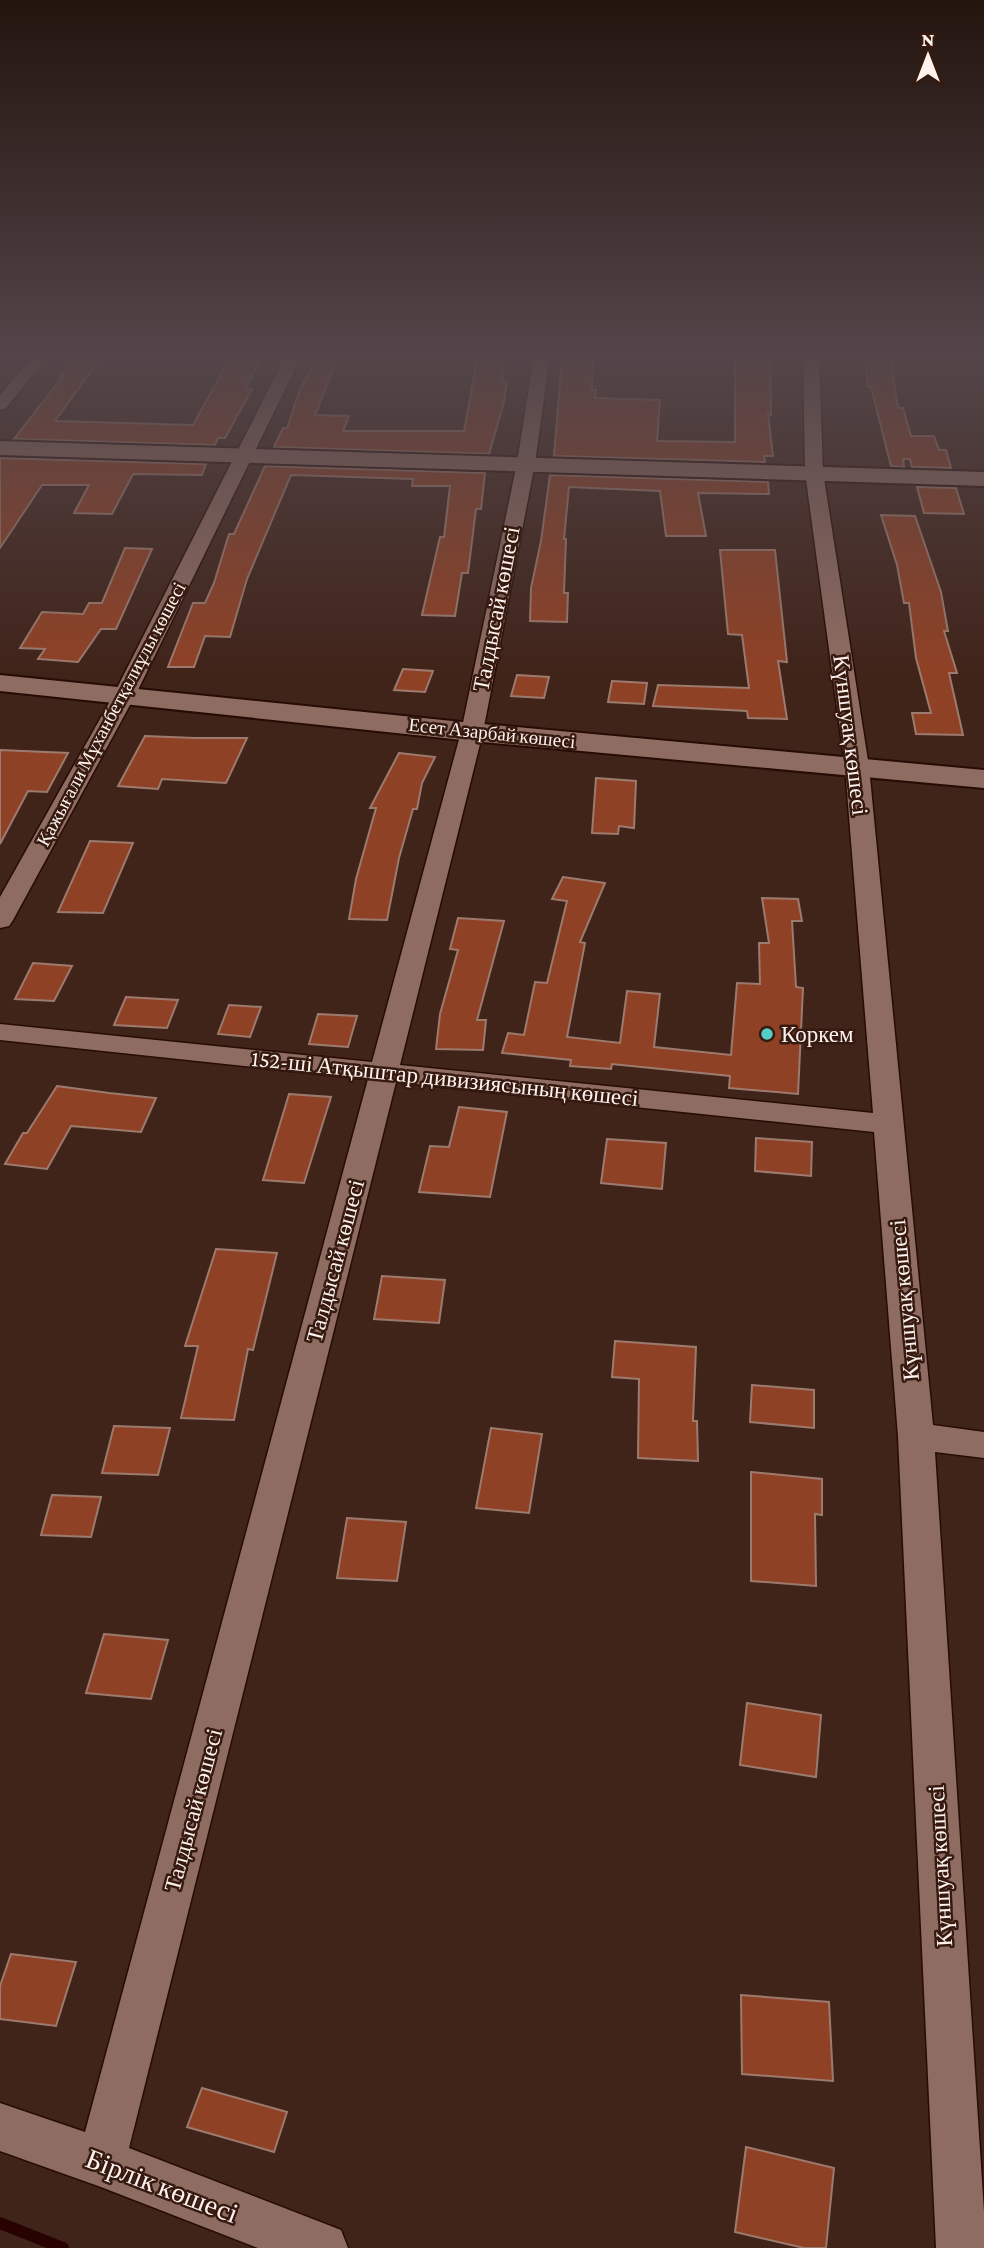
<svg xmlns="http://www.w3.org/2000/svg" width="984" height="2248" viewBox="0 0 984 2248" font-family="'Crimson Pro',serif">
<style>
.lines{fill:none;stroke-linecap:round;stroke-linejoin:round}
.stream{stroke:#280200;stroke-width:12}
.building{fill:#8f4125;stroke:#9d7a6e;stroke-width:2}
.minor-casing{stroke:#260c04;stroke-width:3}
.tertiary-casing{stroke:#260c04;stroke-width:4}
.minor{fill:#8f6c61;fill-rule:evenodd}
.tertiary{fill:#8f6c61;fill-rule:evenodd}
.poi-dot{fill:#55cec6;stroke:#361a10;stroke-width:2.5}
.labels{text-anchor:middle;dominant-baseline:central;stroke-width:5;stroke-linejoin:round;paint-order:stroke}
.far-street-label{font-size:19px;fill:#fef2ee;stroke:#361a10}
.street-label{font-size:23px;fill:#fef2ee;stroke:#361a10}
.poi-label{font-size:23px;fill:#fef2ee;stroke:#361a10;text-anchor:start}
.near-street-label{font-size:28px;fill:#fef2ee;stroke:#361a10}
</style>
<rect width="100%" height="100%" fill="#40241a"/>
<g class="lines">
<path class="stream" d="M0,2223L63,2248"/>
</g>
<path class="building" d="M74,355H103L55,421L193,425L231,356L262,357L245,389H252L225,438H218L215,445L14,439L63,376H60Z
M478,355H504L502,380L507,381L504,402L489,454L274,447L283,428H287L300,390L314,363H336L315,415L349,416L343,431H464Z
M864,355H890L898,408H903L911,436H934L939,450H946L951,468L912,467L910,459H903L904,467L891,466L871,387H868Z
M562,358L593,359L592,390H596L595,398L660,400L657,441L735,442V358H763V363H770L771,415L768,414L773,456H764L765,462L554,456Z
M0,458L206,464L202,475L133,474L112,514L74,513L89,485H42L0,548Z
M265,466L485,473L481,509H476L468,573H462L455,616L422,615L440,537H444L450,486H412L413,479L291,475L247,579L230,637L205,636L194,667H168L193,603H205L214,583L229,534H234Z
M550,475L768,482L769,494L698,493L706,536H666L660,491L569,487L564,539H566L564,593H568L567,622L530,621L531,588L541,541Z
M917,487L956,488L964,514L924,513Z
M881,515L915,516L941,592L948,631H944L957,673H949L963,735L916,734L912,713H931L916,658L909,603H904L897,565Z
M125,548L152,549L116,629H101L78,662L38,659L45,649L20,648L42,612L83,614L89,603H102Z
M720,550H775L787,662L778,661L787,719L748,718L747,711L653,706L658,685L749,688L742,635L728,634Z
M403,669L433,671L425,692L394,690Z
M517,675L549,677L544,698L511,696Z
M612,681L647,683L644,704L608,702Z
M145,736L195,738H247L226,783L162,779L158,789L118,786Z
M0,750L68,753L47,792L28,791L0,844Z
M399,753L435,757L422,783L417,809H413L399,858L387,920L349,919L356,879L376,808H370Z
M596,778L636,781L634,828L619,826L618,834L592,833Z
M90,841L133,843L103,913L58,912Z
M563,877L605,883L580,942L585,943L567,1037L620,1043L627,991L660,994L654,1047L731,1055L737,983L760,984L759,943H769L762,898L798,899L802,921H792L796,987L803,988L798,1094L729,1088L730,1076L612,1064L611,1069L570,1066L571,1060L502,1053L508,1033L524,1035L535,982L547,983L567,901L552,899Z
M458,918L504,921L477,1020H486L483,1050L436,1049L440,1014L458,950L450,949Z
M33,963L72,966L54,1001L15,999Z
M126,997L178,1000L167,1028L114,1025Z
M229,1005L261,1007L250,1037L218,1034Z
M318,1014L357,1016L348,1047L309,1044Z
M57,1086L109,1093L156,1098L141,1132L71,1126L47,1169L5,1164L23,1133H27Z
M289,1094L331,1097L304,1183L263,1180Z
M459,1107L507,1112L490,1197L419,1192L430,1146L449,1147Z
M756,1138L812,1142L811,1176L755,1171Z
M607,1139L666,1143L662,1189L601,1183Z
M216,1249L277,1253L253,1350L248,1349L234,1420L181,1418L198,1346H185Z
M382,1276L445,1280L439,1323L374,1319Z
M615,1341L696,1347L693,1421H697L698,1461L638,1458L639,1379L612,1377Z
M752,1385L814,1390V1428L750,1422Z
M114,1426L170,1428L158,1475L102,1473Z
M491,1428L542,1434L529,1513L476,1508Z
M751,1472L822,1479V1515L815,1514L816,1586L751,1581Z
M52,1495L101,1497L91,1537L41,1535Z
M347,1518L406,1522L397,1581L337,1578Z
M104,1634L168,1640L151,1699L86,1693Z
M747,1703L821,1715L816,1777L740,1765Z
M11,1954L76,1962L56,2026L0,2019V1986Z
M741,1995L829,2002L833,2081L742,2074Z
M202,2088L287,2112L274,2152L187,2127Z
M746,2147L834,2168L826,2248H804L735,2232Z"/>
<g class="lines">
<g class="minor-casing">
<path id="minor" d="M33,355H49L6,408L0,410V395Z
M286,355H302L136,694L13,920L9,926L0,928V897L114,694Z
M534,355H550L535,463L483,732L400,1065L873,1113L845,767L805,472L803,355H819L823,472L869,767L933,1425L984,1432V1458L935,1452L984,2212V2248H936L898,1436L874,1132L396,1082L129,2148L341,2230L348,2248H258L101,2187L0,2151V2103L85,2132L368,1079L0,1040V1024L372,1062L461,732L517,463Z"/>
</g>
<g class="tertiary-casing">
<path id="tertiary" d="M0,441L984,472V486L0,455Z
M0,675L472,723L984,770V788L472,741L0,691Z"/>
</g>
<use href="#minor" class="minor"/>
<use href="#tertiary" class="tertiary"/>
</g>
<linearGradient id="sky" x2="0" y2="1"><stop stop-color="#23140e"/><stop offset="0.53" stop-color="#534549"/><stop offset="1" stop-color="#534549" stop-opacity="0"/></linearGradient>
<rect width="984" height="670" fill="url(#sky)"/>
<circle class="poi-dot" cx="767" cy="1034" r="7"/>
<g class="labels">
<g class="far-street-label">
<text transform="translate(111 714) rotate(-62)">Қажығали Мұханбетқалиұлы көшесі</text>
<text transform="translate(492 733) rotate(6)">Есет Азарбай көшесі</text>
</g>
<g class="street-label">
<text transform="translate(496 609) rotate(-79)">Талдысай көшесі</text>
<text transform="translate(851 735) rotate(83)">Күншуақ көшесі</text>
<text transform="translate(445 1078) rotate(6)">152-ші Атқыштар дивизиясының көшесі</text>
<text transform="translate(335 1261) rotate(-75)">Талдысай көшесі</text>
<text transform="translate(904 1300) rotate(-95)">Күншуақ көшесі</text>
<text transform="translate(193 1810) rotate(-75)">Талдысай көшесі</text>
<text transform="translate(940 1866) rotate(-93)">Күншуақ көшесі</text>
</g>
<g class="poi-label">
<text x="781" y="1034">Коркем</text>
</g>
<g class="near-street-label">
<text transform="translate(162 2186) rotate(21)">Бірлік көшесі</text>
</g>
</g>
<g transform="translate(928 56)" stroke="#361a10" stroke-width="5" paint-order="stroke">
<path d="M0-5L12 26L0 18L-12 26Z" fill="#fef2ee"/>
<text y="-10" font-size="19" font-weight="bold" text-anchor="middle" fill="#fef2ee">N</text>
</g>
</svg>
